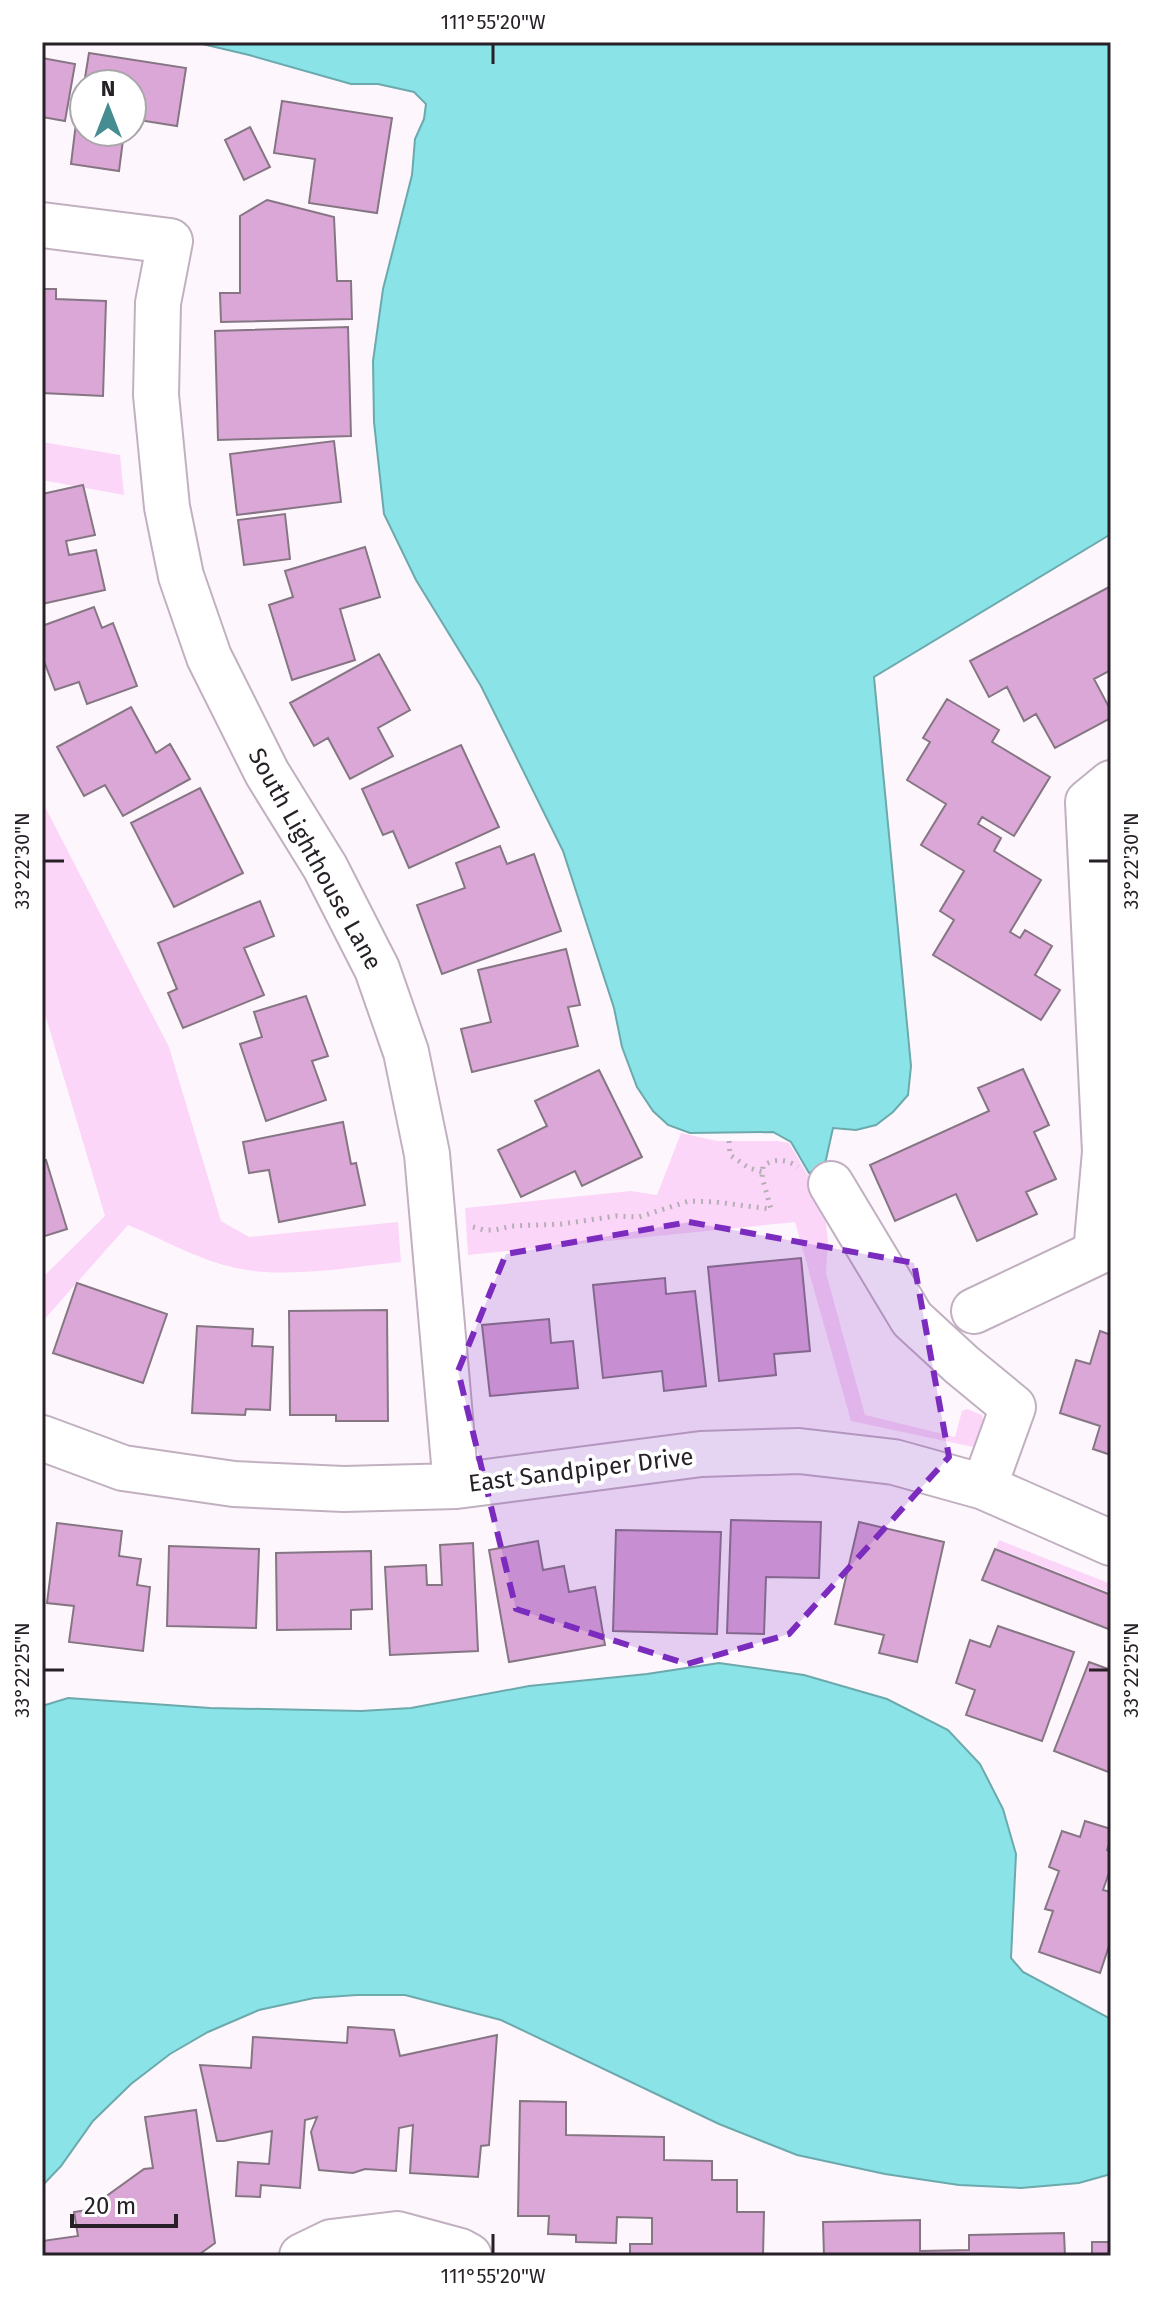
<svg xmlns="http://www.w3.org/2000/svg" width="1153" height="2298" viewBox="0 0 1153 2298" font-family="'Fira Sans',sans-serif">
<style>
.green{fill:#fbd6f8}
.water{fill:#89e3e7;stroke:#6ca9ad;stroke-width:2}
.building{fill:#daa7d7;stroke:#867684;stroke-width:2}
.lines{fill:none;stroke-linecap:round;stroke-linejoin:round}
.minor-casing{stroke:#c1b0c0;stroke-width:48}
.path{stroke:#b5aeb5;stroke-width:5;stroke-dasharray:2 6;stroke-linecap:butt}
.minor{stroke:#fff;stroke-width:44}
.marked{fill:#7b2cbf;fill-opacity:0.2;stroke:#7b2cbf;stroke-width:6;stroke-dasharray:16 10;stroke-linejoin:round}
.ticks{fill:none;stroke:#272127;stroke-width:3}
.labels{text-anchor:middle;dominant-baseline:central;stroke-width:8;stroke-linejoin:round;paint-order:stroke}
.street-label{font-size:24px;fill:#272127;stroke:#fff}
.neatline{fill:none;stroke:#272127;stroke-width:3}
.ticks-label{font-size:20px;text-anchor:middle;fill:#272127}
</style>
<rect width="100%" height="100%" fill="#fef6fd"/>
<path class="green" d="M42,442L120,455L124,495L42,480Z
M42,801L169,1047L221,1221L249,1237L398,1222L401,1262C349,1267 287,1279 236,1268C198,1260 163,1239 128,1225L42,1322V1278L105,1216L42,1004Z
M681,1133L717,1141H778L789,1143L829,1211L825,1216L828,1240L826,1273L865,1415L955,1437L962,1411L967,1409L982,1415L984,1424L978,1448L851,1421L795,1222L468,1255L465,1208L631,1191L657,1195Z
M999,1540L1111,1584V1593L996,1548Z"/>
<path class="water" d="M194,42H1111V534L874,677L911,1066L908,1095L893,1112L876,1125L856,1130L833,1128L825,1164L809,1173L791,1142L773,1132L690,1133L668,1125L653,1111L637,1087L622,1047L614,1008L563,851L481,686L416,580L384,514L374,422L373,361L383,289L412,175L415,139L424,119L426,104L414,92L378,84H351L249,55Z
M719,1663L804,1675L887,1699L948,1730L980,1764L1003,1809L1016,1854L1011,1958L1023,1972L1111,2019V2174L1079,2183L1021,2188L959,2185L885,2174L797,2155L719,2124L501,2020L405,1995H357L314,1998L259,2010L208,2032L170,2054L131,2084L93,2121L61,2166L42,2186V1706L68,1698L210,1708L361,1711L411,1708L529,1686L647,1674Z"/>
<path class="building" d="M89,53L186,68L177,126L132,119V84H84Z
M42,58L75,64L65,121L42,117Z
M282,101L392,118L377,213L309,203L315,159L274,153Z
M76,123L84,124V132H124L119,171L71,164Z
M250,127L270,167L244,180L225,140Z
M267,200L334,217L337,281H351L352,319L221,322L220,293H240V216Z
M42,289H56V299L106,301L103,396L42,393Z
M348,327L351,436L218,440L215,331Z
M334,441L341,502L237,515L230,454Z
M83,485L95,535L66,541L69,555L96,550L105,590L42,604V494Z
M285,514L290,559L244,565L238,520Z
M365,547L380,597L340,609L355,660L292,680L269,605L293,597L285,571Z
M1111,586V670L1094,679L1111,711V718L1055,748L1036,714L1024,721L1007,687L989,697L970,661Z
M94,607L102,628L113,623L137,686L87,704L79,682L55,690L42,656V626Z
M379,654L410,710L378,728L393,756L350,779L328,738L314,746L290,703Z
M947,699L999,730L992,742L1050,777L1014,836L982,817L978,824L1001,838L994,851L1041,880L1010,932L1020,938L1025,930L1052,946L1035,975L1060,990L1041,1020L933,955L954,920L940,911L964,871L921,845L946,804L907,780L930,742L923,738Z
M131,707L156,753L170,744L190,779L123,816L105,785L84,796L57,747Z
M461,745L499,827L409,868L393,831L383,835L362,789Z
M200,788L243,873L174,907L131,823Z
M500,846L507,864L534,854L561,931L442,974L417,905L465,888L456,863Z
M260,901L274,936L244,948L264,995L183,1028L168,993L177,989L158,943Z
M566,949L580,1005L568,1007L578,1046L472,1072L461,1029L491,1022L478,970Z
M306,996L328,1056L312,1061L326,1100L266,1121L240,1044L262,1037L254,1012Z
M1023,1069L1049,1125L1034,1132L1056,1179L1026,1192L1037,1214L977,1241L956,1194L895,1221L870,1165L989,1111L978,1088Z
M599,1070L642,1157L582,1186L575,1171L521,1197L498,1150L547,1126L535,1101Z
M343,1122L351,1164L356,1163L365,1205L279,1222L269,1170L249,1173L243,1142Z
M46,1160L67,1229L42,1237V1161Z
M801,1258L810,1351L774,1354L776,1375L719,1381L708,1267Z
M665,1278L666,1294L695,1291L706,1386L664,1391L662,1371L603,1378L593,1285Z
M77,1283L167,1314L143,1383L53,1353Z
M387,1310L388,1421H336V1415H290L289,1311Z
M549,1319L551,1343L573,1341L578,1388L490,1396L482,1325Z
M197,1326L253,1329L252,1346L273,1347L270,1410L246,1409L245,1415L192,1413Z
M1100,1331L1111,1335V1455L1093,1449L1100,1426L1060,1413L1076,1360L1090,1364Z
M731,1520L821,1522L819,1578L766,1577L764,1634L727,1633Z
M859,1522L944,1542L917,1662L879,1653L884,1635L835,1624Z
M57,1523L122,1531L119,1556L141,1559L137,1585L150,1587L143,1651L69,1642L74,1606L47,1603Z
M616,1530L721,1532L717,1634L613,1631Z
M538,1541L543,1570L564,1566L569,1592L595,1587L605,1645L509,1662L489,1550Z
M473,1543L478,1651L390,1655L385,1567L426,1565L427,1585H442L440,1545Z
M169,1546L259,1549L256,1628L167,1626Z
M995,1549L1111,1595V1630L982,1580Z
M371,1551L372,1609L351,1610V1629L277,1630L276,1553Z
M998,1626L1074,1652L1042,1741L966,1715L975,1690L956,1683L970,1640L990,1647Z
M1089,1662L1111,1670V1773L1054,1751Z
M1085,1821L1111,1829V1838L1107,1850L1111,1852V1867L1103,1890L1111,1892V1940L1100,1973L1039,1952L1053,1911L1045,1909L1059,1871L1049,1867L1062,1831L1080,1837Z
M348,2027L394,2030L400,2056L497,2035L489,2145L481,2146L478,2177L410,2173L413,2125L399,2128L396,2171L365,2169L353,2173L319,2170L311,2132L317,2117L305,2120L300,2188L261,2185L260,2197L236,2196L238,2162L269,2164L272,2131L224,2141H217L200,2065L251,2068L253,2037L347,2043Z
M520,2101L566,2102V2135L664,2137V2160L712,2161V2180H737V2212H764L763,2256H630V2244H652V2218L617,2217L616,2243L576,2242V2235L548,2234L549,2216H518Z
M196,2110L215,2243L197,2256H42V2241L78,2236L74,2212L87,2210L144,2169L153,2168L145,2117Z
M920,2220V2251L969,2250V2235L1064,2233L1065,2256H824L823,2222Z
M1092,2242H1111V2256H1092Z"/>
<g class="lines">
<g class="minor-casing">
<path id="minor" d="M42,225L170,241L158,303L156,395L167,507L181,576L209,657L267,773L325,867L377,969L406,1052L427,1154L456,1486
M831,1184L912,1319L962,1365L1013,1407L984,1487
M1096,1253L1105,1152L1088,802L1111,783
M974,1311L1096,1253
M42,1438L123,1468L234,1484L344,1489L456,1486L701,1454L799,1451L894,1462L984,1487L1111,1543
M302,2256L331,2242L397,2234L460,2251L469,2256"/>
</g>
<path class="path" d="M729,1141L730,1155L749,1168L762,1172
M473,1227L484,1230H495L512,1226L562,1224L616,1216L639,1217L689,1201L716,1202L771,1209L762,1177L763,1166C774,1158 787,1159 798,1167"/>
<use href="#minor" class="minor"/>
</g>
<path class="marked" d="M689,1222L914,1263L949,1457L789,1634L687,1664L516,1609L458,1371L506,1254Z"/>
<path class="ticks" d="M493,44V64M44,861H64M1089,861H1109M44,1670H64M1089,1670H1109M493,2234V2254"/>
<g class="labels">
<g class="street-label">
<text transform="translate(315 859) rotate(61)">South Lighthouse Lane</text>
<text transform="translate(581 1470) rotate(-7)">East Sandpiper Drive</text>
</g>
</g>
<rect width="1153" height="2298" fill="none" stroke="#ffffff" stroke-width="88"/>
<g transform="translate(108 108)"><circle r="38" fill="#ffffff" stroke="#a9a6a9" stroke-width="2"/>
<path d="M0-6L14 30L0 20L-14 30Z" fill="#458d90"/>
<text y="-12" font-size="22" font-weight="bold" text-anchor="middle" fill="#272127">N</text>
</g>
<path d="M72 2214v12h104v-12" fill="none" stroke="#272127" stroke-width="4"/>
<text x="84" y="2214" font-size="24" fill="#272127" stroke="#ffffff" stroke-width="6" paint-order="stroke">20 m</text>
<rect x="44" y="44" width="1065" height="2210" class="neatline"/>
<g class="ticks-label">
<text x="493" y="29">111°55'20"W</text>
<text transform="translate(22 861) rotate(-90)" y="7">33°22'30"N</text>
<text transform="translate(1131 861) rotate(-90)" y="7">33°22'30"N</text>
<text transform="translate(22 1670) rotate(-90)" y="7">33°22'25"N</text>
<text transform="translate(1131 1670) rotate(-90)" y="7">33°22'25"N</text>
<text x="493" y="2283">111°55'20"W</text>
</g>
</svg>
